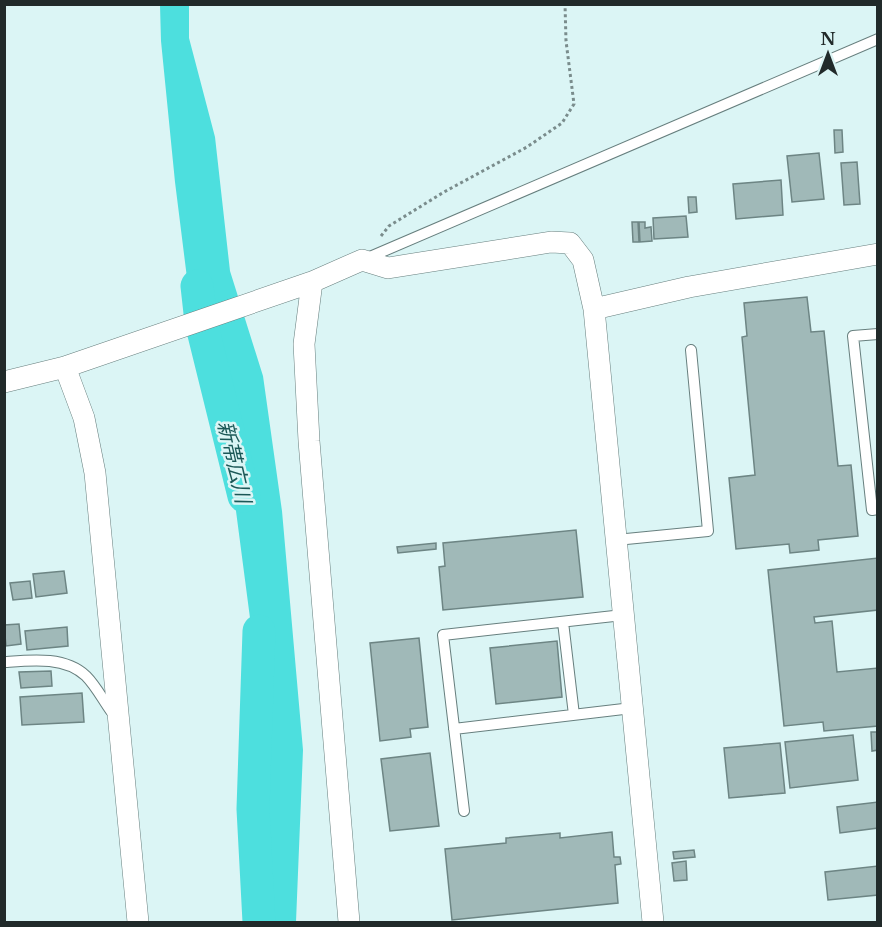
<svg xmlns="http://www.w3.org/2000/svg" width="882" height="927" viewBox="0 0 882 927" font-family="'Libre Baskerville','Noto Sans JP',serif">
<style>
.water{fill:#4ddfde}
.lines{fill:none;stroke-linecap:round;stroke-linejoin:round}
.river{stroke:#4ddfde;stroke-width:33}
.building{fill:#a0b9b8;stroke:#6d8584;stroke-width:1.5}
.service-casing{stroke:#677f7e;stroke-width:12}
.minor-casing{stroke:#677f7e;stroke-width:22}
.path{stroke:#7a8c8c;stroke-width:3;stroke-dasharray:3 3;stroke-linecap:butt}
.service{stroke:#fff;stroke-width:10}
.minor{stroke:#fff;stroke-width:21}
.labels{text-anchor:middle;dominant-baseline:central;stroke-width:5;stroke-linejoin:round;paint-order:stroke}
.water-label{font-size:21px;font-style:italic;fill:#1b5857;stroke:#dbf5f5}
</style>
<rect width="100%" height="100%" fill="#dbf5f5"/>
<path class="water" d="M160,5H189V38L215,137L230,271L263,376L282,511L303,750L296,922H245L242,847L267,748L236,511L230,397L188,286L175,182L161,41Z"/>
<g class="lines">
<path class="river" d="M197,286L201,322L244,496
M259,631L253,809L259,922"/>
</g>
<path class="building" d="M834,130H842L843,152L835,153Z
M819,153L824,199L792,202L787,156Z
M857,162L860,204L844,205L841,163Z
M781,180L783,215L736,219L733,184Z
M688,197H696L697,212L689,213Z
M686,216L688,237L654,239L653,218Z
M632,222H638L639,242H633Z
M639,222H645V228L651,227L652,241L640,242Z
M807,297L811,332L824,331L838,466L851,465L858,536L818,540L819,550L790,553L789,544L736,549L729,478L755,475L742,337L747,336L744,303Z
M576,530L583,597L443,610L439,567L445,566L443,543Z
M436,543V549L398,553L397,547Z
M878,558V610L814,617L815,623L832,621L837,672L878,668V726L824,731L823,722L784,726L768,570Z
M64,571L67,593L36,597L33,574Z
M30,581L32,598L13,600L10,583Z
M19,624L21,644L6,646L4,625Z
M67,627L68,646L27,650L25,631Z
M419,638L428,727L410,729L411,737L380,741L370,643Z
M557,641L562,697L496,704L490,648Z
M51,671L52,686L21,688L19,672Z
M82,693L84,722L22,725L20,697Z
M871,732H878V750L872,751Z
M853,735L858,780L790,788L785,742Z
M780,743L785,793L729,798L724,748Z
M430,753L439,826L390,831L381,759Z
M878,802V828L840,833L837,807Z
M612,832L614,857H620L621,864L615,865L618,903L452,920L445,849L506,843V838L560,833V838Z
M694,850L695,857L674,859L673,852Z
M686,861L687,880L674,881L672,863Z
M878,866V895L828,900L825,872Z"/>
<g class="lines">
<g class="service-casing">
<path id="service" d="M365,259L878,39
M878,334L853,336L872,510L878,509
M616,540L708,531L691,350
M563,622L574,715
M5,662C31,660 65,656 86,676C96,686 103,700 111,711L117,715
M454,729L632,708
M464,811L443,635L623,615"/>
</g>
<g class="minor-casing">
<path id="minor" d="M312,282L304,344L309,441L349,922
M594,309L689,287L878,254
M65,367L84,418L95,473L138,922
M4,382L65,367L312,282L362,260L388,268L551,242L570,243L583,260L594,309L653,922"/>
</g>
<path class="path" d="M381,236L389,226L444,192L527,147L562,123L574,104L566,41L565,4"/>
<use href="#service" class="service"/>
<use href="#minor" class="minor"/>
</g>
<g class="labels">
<g class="water-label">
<text transform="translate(234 462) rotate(77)">新帯広川</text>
</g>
</g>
<rect width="882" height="927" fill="none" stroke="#212a2a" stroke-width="12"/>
<g transform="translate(828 54)" stroke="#dbf5f5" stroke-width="4.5" paint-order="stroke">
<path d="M0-4.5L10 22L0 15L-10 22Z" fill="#212a2a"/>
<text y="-9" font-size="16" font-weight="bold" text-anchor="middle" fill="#212a2a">N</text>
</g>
</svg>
